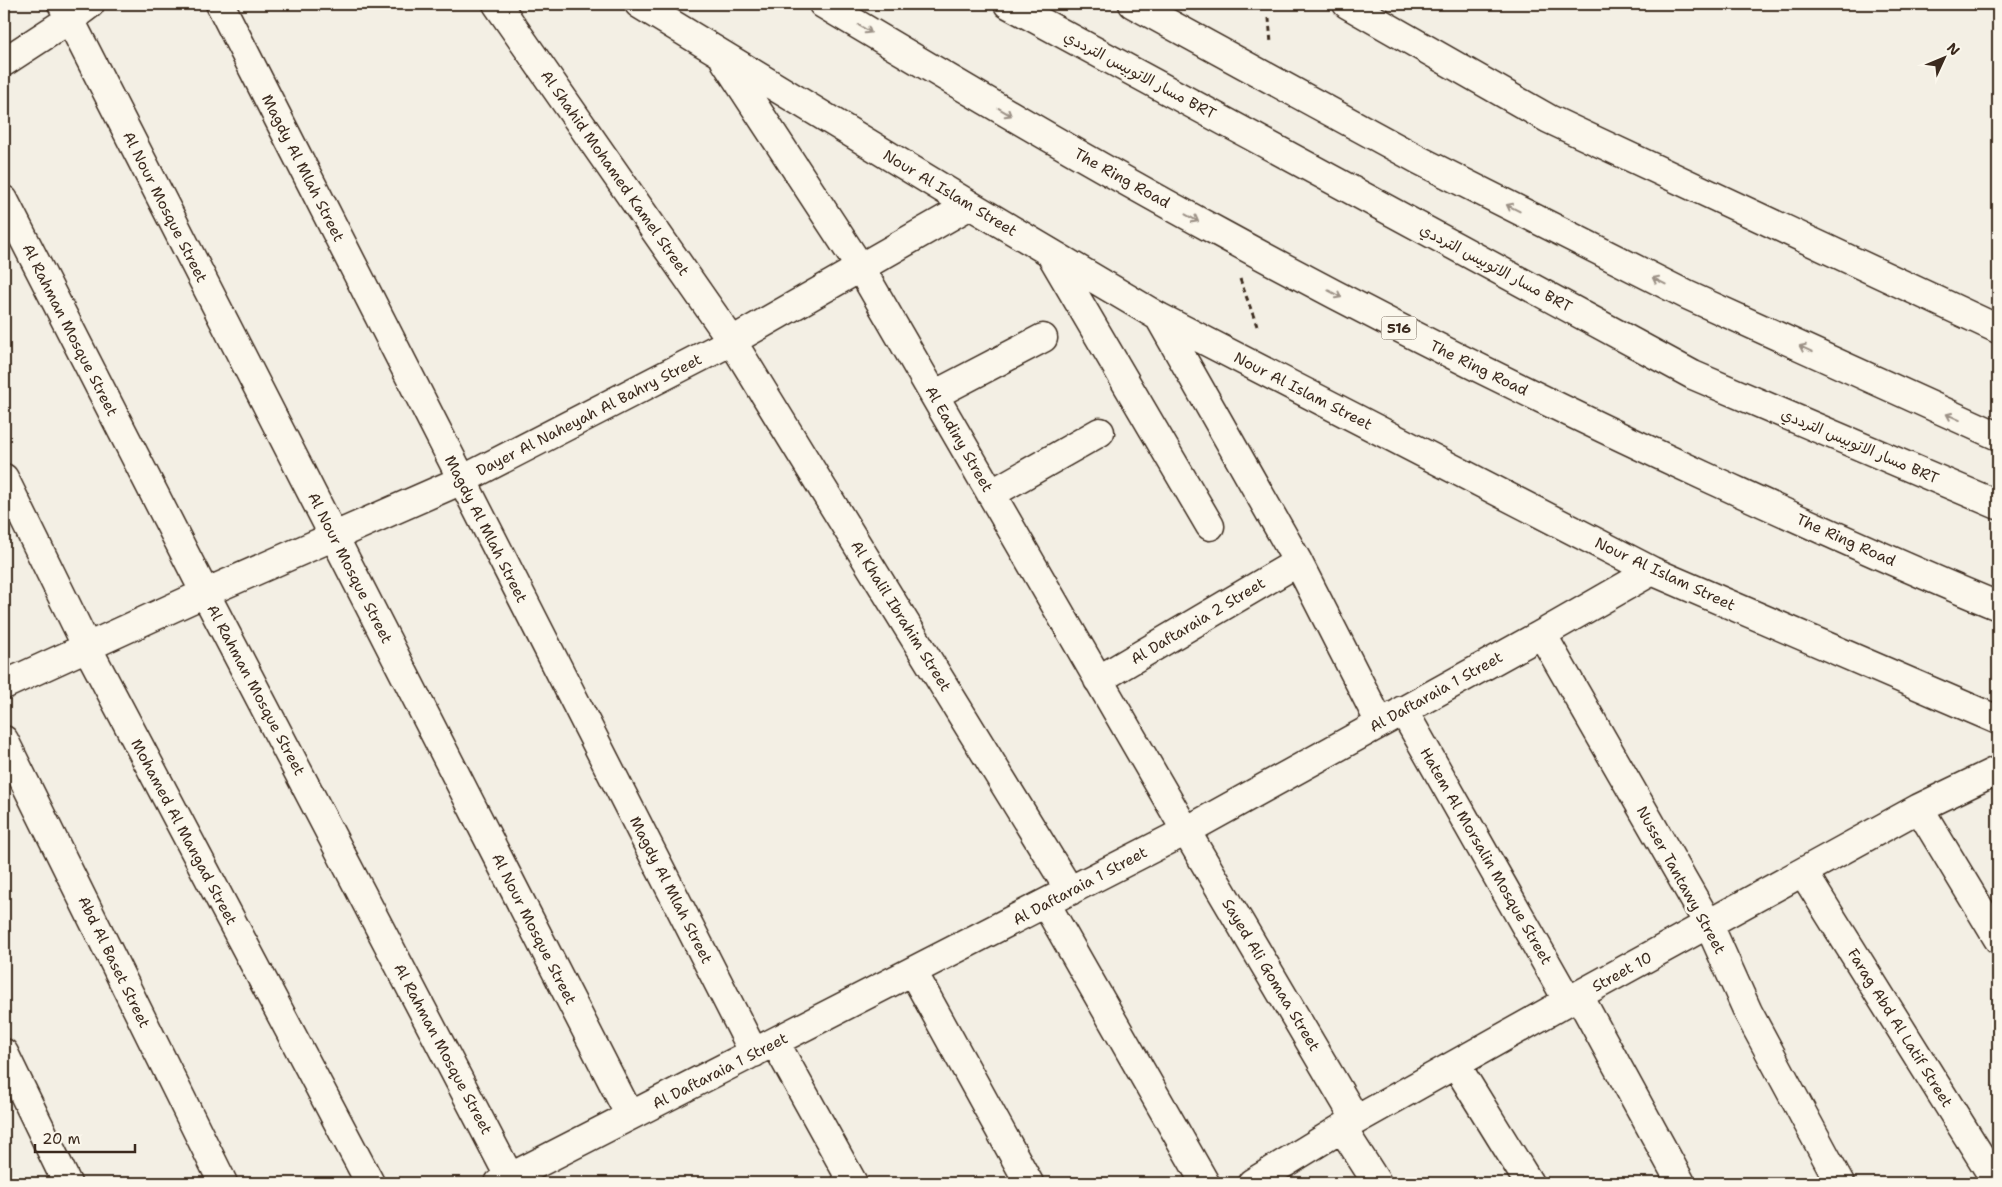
<svg xmlns="http://www.w3.org/2000/svg" width="2002" height="1187" viewBox="0 0 2002 1187" font-family="'Shantell Sans','Playpen Sans Arabic',sans-serif">
<style>
.lines{fill:none;stroke-linecap:round;stroke-linejoin:round}
.minor-casing{stroke:#3b2a1e;stroke-width:31}
.highway-casing{stroke:#3b2a1e;stroke-width:31}
.path{stroke:#3b2a1e;stroke-width:3;stroke-dasharray:5 4;stroke-linecap:butt}
.minor{stroke:#fbf7ec;stroke-width:28}
.highway{stroke:#fbf7ec;stroke-width:28}
.oneway{stroke:#9b9085}
.labels{text-anchor:middle;dominant-baseline:central;stroke-width:5;stroke-linejoin:round;paint-order:stroke}
.shield{fill:#fbf7ec;stroke:#75685c;stroke-width:1}
.shield-label{font-size:14px;font-weight:bold;fill:#3b2a1e}
.street-label{font-size:15px;fill:#3b2a1e;stroke:#fbf7ec}
</style>
<rect width="100%" height="100%" fill="#f3efe4"/>
<filter id="ink" filterUnits="userSpaceOnUse"><feTurbulence type="fractalNoise" baseFrequency=".02" numOctaves="2"/><feDisplacementMap in="SourceGraphic" scale="10" xChannelSelector="R" yChannelSelector="G"/><feConvolveMatrix kernelMatrix="1 2 1 2 8 2 1 2 1" color-interpolation-filters="sRGB"/></filter>
<g filter="url(#ink)">
<g class="lines">
<g class="minor-casing">
<path id="minor" d="M62,4L630,1116
M220,4L754,1053
M497,4L732,341L1070,891
M639,4L970,205L1159,317L1652,571L1998,720
M1008,4L1693,375L1998,505
M1347,4L1549,119L1998,329
M725,61L860,267L1186,831L1356,1120
M4,62L70,19L90,4
M4,200L205,593L510,1178
M1050,253L1210,526
M1159,317L1298,562L1380,723
M934,395L1043,338
M4,478L87,647L370,1183
M991,494L1100,432
M1542,634L1709,925L1748,1012L1840,1183
M1098,680L1298,562
M4,685L205,593L462,480L732,341L970,205
M1403,710L1568,1001
M4,740L223,1183
M1919,808L1998,939
M1803,872L1997,1183
M1046,904L1205,1183
M913,972L1029,1183
M1579,996L1681,1183
M775,1042L853,1183
M4,1053L67,1183
M1456,1065L1529,1183
M1342,1128L1377,1183
M499,1183L1186,831L1542,634L1652,571
M1252,1183L1342,1128L1568,1001L1919,808L1998,770"/>
</g>
<g class="highway-casing">
<path id="highway" d="M823,4C954,82 1085,160 1220,233C1381,321 1546,403 1713,480C1807,523 1902,567 1998,606
M1133,4L1419,160L1687,295L1998,436"/>
</g>
<path class="path" d="M1269,18L1271,44
M1240,279L1257,326"/>
<use href="#minor" class="minor"/>
<use href="#highway" class="highway"/>
</g>
<defs><path id="oneway-shaft" d="M-6 0H5M1.5-3L5.5 0L1.5 3" fill="none" stroke-width="1.6" stroke-linecap="round" stroke-linejoin="round" transform="scale(1.25)"/></defs>
<g class="oneway">
<use href="#oneway-shaft" transform="translate(865 29) rotate(31)"/>
<use href="#oneway-shaft" transform="translate(1005 112) rotate(31)"/>
<use href="#oneway-shaft" transform="translate(1513 208) rotate(-153)"/>
<use href="#oneway-shaft" transform="translate(1192 218) rotate(29)"/>
<use href="#oneway-shaft" transform="translate(1659 281) rotate(-153)"/>
<use href="#oneway-shaft" transform="translate(1335 294) rotate(28)"/>
<use href="#oneway-shaft" transform="translate(1806 349) rotate(-155)"/>
<use href="#oneway-shaft" transform="translate(1953 417) rotate(-156)"/>
</g>
</g>
<g class="labels">
<rect class="shield" x="1381.5" y="316.5" width="35" height="23" rx="4"/>
<g class="shield-label">
<text x="1399" y="328">516</text>
</g>
<g class="street-label">
<text transform="translate(1140 75) rotate(28)">مسار الاتوبيس الترددي BRT</text>
<text transform="translate(303 168) rotate(63)">Magdy Al Mlah Street</text>
<text transform="translate(615 173) rotate(55)">Al Shahid Mohamed Kamel Street</text>
<text transform="translate(1122 178) rotate(29)">The Ring Road</text>
<text transform="translate(950 193) rotate(31)">Nour Al Islam Street</text>
<text transform="translate(165 207) rotate(63)">Al Nour Mosque Street</text>
<text transform="translate(1496 268) rotate(28)">مسار الاتوبيس الترددي BRT</text>
<text transform="translate(70 330) rotate(63)">Al Rahman Mosque Street</text>
<text transform="translate(1479 368) rotate(26)">The Ring Road</text>
<text transform="translate(1303 391) rotate(27)">Nour Al Islam Street</text>
<text transform="translate(589 415) rotate(-27)">Dayer Al Naheyah Al Bahry Street</text>
<text transform="translate(959 439) rotate(60)">Al Eadiny Street</text>
<text transform="translate(1860 446) rotate(23)">مسار الاتوبيس الترددي BRT</text>
<text transform="translate(486 529) rotate(63)">Magdy Al Mlah Street</text>
<text transform="translate(1846 540) rotate(24)">The Ring Road</text>
<text transform="translate(350 568) rotate(63)">Al Nour Mosque Street</text>
<text transform="translate(1665 574) rotate(25)">Nour Al Islam Street</text>
<text transform="translate(901 616) rotate(58)">Al Khalil Ibrahim Street</text>
<text transform="translate(1198 621) rotate(-31)">Al Daftaraia 2 Street</text>
<text transform="translate(256 690) rotate(62)">Al Rahman Mosque Street</text>
<text transform="translate(1436 692) rotate(-29)">Al Daftaraia 1 Street</text>
<text transform="translate(184 832) rotate(62)">Mohamed Al Mangad Street</text>
<text transform="translate(1486 856) rotate(60)">Hatem Al Morsalin Mosque Street</text>
<text transform="translate(1681 880) rotate(61)">Nusser Tantawy Street</text>
<text transform="translate(1080 886) rotate(-28)">Al Daftaraia 1 Street</text>
<text transform="translate(671 890) rotate(63)">Magdy Al Mlah Street</text>
<text transform="translate(534 929) rotate(63)">Al Nour Mosque Street</text>
<text transform="translate(114 962) rotate(64)">Abd Al Baset Street</text>
<text transform="translate(1622 972) rotate(-29)">Street 10</text>
<text transform="translate(1271 975) rotate(59)">Sayed Ali Gomaa Street</text>
<text transform="translate(1900 1028) rotate(58)">Farag Abd Al Latif Street</text>
<text transform="translate(443 1049) rotate(62)">Al Rahman Mosque Street</text>
<text transform="translate(720 1071) rotate(-27)">Al Daftaraia 1 Street</text>
</g>
</g>
<rect width="2002" height="1187" fill="none" stroke="#fbf7ec" stroke-width="20"/>
<rect x="10" y="10" width="1982" height="1167" fill="none" stroke="#3b2a1e" stroke-width="2" filter="url(#ink)"/>
<g transform="translate(1944 58) rotate(46)" stroke="#fbf7ec" stroke-width="4" paint-order="stroke">
<path d="M0-4L9 19L0 12L-9 19Z" fill="#3b2a1e"/>
<text y="-8" font-size="14" font-weight="bold" text-anchor="middle" fill="#3b2a1e">N</text>
</g>
<path d="M35 1144v8h100v-8" fill="none" stroke="#3b2a1e" stroke-width="2.5"/>
<text x="42" y="1144" font-size="15" fill="#3b2a1e" stroke="#fbf7ec" stroke-width="4" paint-order="stroke">20 m</text>
</svg>
